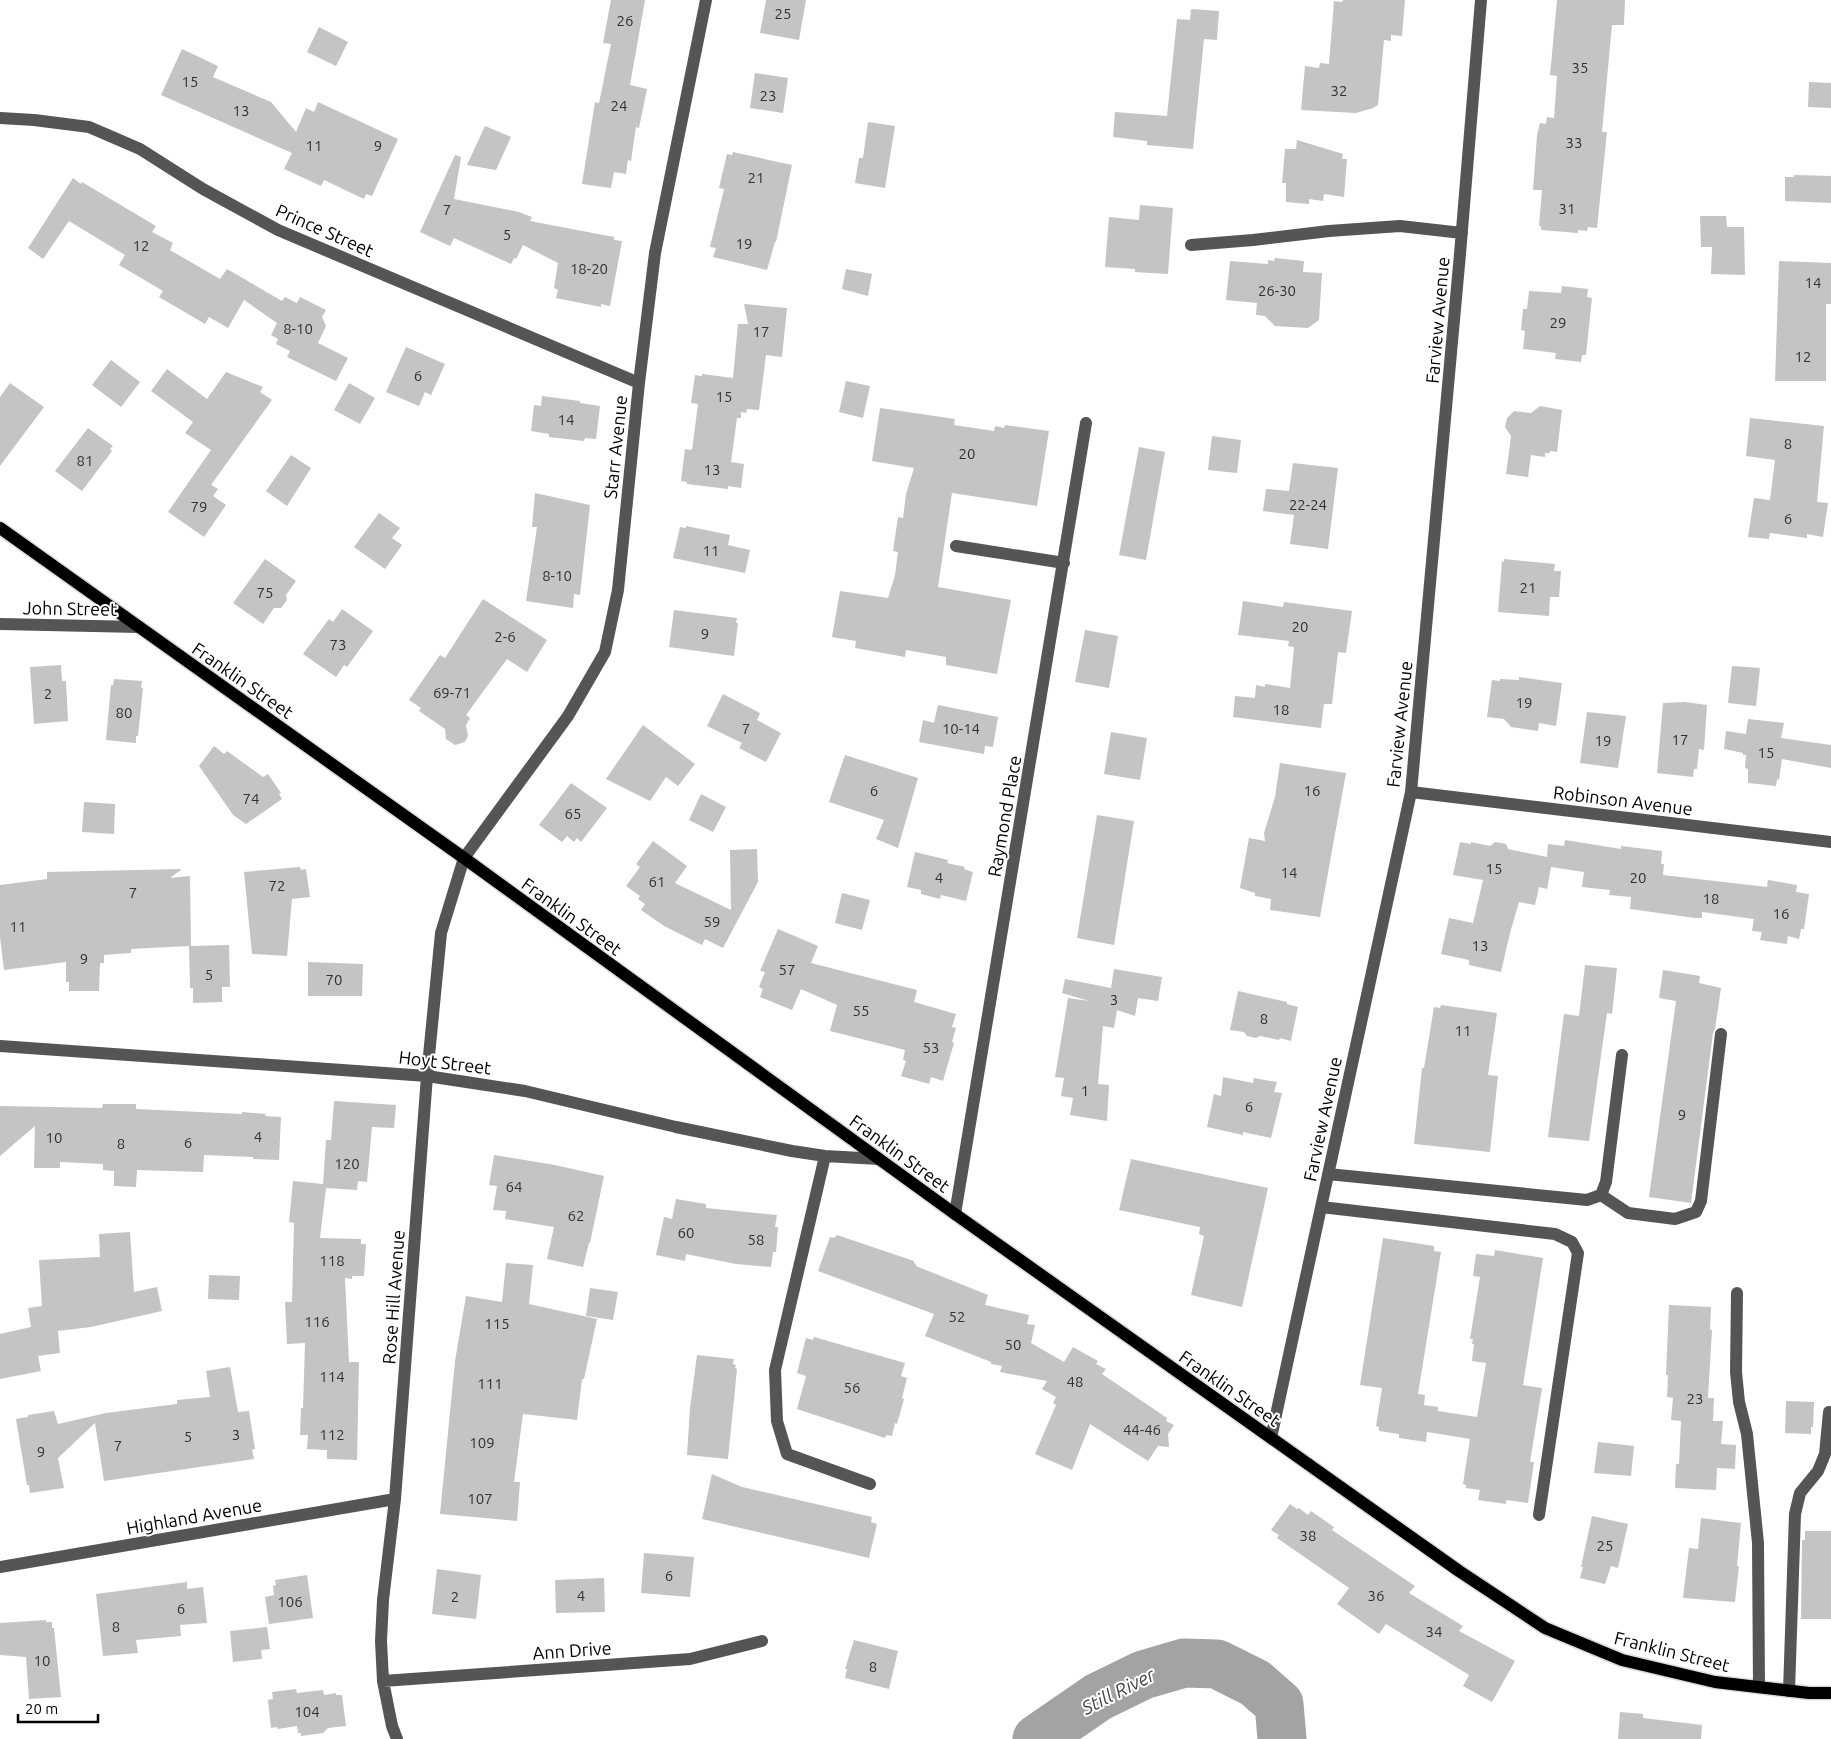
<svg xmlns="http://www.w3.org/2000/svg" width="1831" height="1739" viewBox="0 0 1831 1739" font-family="Ubuntu,sans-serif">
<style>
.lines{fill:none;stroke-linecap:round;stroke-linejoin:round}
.river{stroke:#a3a3a3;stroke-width:49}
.building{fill:#c4c4c4}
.major-casing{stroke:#dbdbdb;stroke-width:15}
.minor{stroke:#555;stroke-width:12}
.major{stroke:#000;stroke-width:12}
.labels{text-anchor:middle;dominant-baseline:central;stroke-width:4;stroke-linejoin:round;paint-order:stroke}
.number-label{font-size:15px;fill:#313131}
.street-label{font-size:18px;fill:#000;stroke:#fff}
.water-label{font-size:19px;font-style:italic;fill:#444;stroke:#fff}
</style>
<rect width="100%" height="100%" fill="#fff"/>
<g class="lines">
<path class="river" d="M1037,1739L1098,1697L1143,1675L1184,1663L1217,1664L1255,1683L1279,1704L1282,1739"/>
</g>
<path class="building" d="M611,0H645L630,85L647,89L639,128L636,127L631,161L628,160L626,174L614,172L611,188L582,184L595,102L599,103L611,44L603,43Z
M766,0H806L799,40L760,33Z
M1343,0H1405L1402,36L1391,35V41L1384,40L1378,105L1373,108L1356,113L1301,110L1305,66L1319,68L1320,63L1329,64L1334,1L1342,2Z
M1557,0H1625L1624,25H1612L1602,132H1607L1597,228L1588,227L1587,231L1578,230V233L1541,230V226H1539L1542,190H1533L1537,135L1540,123L1546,124L1547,117L1554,118L1557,76L1550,75Z
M1191,9L1219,11L1217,40L1204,39L1193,149L1147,145V141L1113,137L1115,112L1167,116L1177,19L1190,20Z
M319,27L348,42L336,66L307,52Z
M182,49L218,66L213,77L271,102L296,132L306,108L314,112L318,102L398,139L372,196L366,194L364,199L324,180L321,186L284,169L292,153L161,95Z
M755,73L788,78L783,113L750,108Z
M1809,82L1831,83V108L1808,107Z
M868,122L895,126L885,188L855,183L859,158H863Z
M485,126L511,137L496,170L467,165Z
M1297,140L1343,154L1342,159H1347L1344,197L1324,194L1323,201L1309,199V204L1286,202V183H1282L1285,149H1296Z
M733,152L792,165L776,242H775L767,270L713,257L716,248L710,247L724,189L719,188L727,154L732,155Z
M455,155L461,157L454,199L519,212L532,217L530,221L614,237V240L622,241L610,306L601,304V307L556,298L558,290L554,288L558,263L523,245L516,259L514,258L511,264L454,238L450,246L420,232Z
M1794,175L1831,176V203L1785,201V177H1794Z
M73,178L81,184L82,182L156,226L152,232L173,243L170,250L220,279L227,269L282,301L285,297L297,303L300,297L326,310L322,317L326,326L318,343L348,358L336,381L287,357L290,351L276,344L278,339L271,335L277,323L244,300L228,328L209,317L205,324L159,297L163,291L119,265L125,255L69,221L43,259L28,248Z
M1140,205L1173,208L1168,274L1135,272V269L1105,267L1109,217L1139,220Z
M1700,216H1726L1727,227H1744L1745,275L1711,274L1712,247H1701Z
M1275,258L1304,261L1303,272L1322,273L1319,320L1308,328L1275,326L1265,316L1256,315L1257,303L1226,300L1230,261L1268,264V260L1274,261Z
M1779,261L1831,263V304H1826V381H1775Z
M846,269L872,274L868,296L842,289Z
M1562,286L1588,289L1587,297L1592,298L1586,355H1582L1581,362L1555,359L1556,353L1523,349L1525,331L1521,330L1523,309H1527L1529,291L1561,293Z
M744,304L787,308L782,357L766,355L759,410L747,409L746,413L741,412V418H737L731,462L744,464L741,488L728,486V489L687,484V482L681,481L685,449L692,450L698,404L691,403L695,375L702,376V374L733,378L738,324H748Z
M406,347L445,364L431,395L425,392L419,406L386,392Z
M111,360L140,382L121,407L92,385Z
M167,369L207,399L226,372L263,387L260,392L272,400L211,485L218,489L213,496L226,505L204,537L168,512L211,450L185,433L193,422L151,391Z
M846,381L870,386L863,418L839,412Z
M10,383L44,407L0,466V397Z
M349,383L375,398L360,424L334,410Z
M542,396L580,401V403L600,406L596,439L585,438L584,441L549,437V434L531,431L534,405L541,406Z
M1540,406L1562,410L1557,452L1550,451V453H1545V457L1531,455L1528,477L1506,474L1511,436L1505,427L1507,418L1514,411L1531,413Z
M880,408L955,419L954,425L994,431L995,426L1004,428L1005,425L1049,431L1037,506L952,493L938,587L1011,600L997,674L946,665V657L906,650L905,657L855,648L856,641L832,637L840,591L888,598L895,575L898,552L893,551L898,517L903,518L906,494L914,468L872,461Z
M1750,418L1824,426L1817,502L1828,503L1823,537L1807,534V538L1770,533L1769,539L1748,537L1754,498L1770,500L1775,460L1746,456Z
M88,428L113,446L110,449L112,451L82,491L55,471Z
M1212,436L1241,440L1237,473L1208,470Z
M1139,447L1165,452L1146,560L1119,555Z
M291,455L311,468L287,506L266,491Z
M1293,463L1338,468L1328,549L1290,544L1294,515L1263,511L1266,489L1289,491Z
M535,493L590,505L580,595L574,594L573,608L526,601L537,527H532Z
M379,513L400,528L392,538L402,545L385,569L354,547Z
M686,526L730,535L728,545L750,550L745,573L673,558L680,527L686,528Z
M265,559L296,581L286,595L287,600L281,608H274L263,624L233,603Z
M1504,559L1555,564L1554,571H1561L1559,597H1550L1549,616L1498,612L1502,561L1504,562Z
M483,599L547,640L527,672L507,659L466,715L470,718L466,725L468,736L465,742L455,745L446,739L445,729L419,711L421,708L409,700L440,655L445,658Z
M1243,601L1283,607L1284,602L1352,611L1346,653L1338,652L1332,704H1324L1321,728L1233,717L1235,696L1255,698L1256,685L1265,687V684L1290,688L1294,647L1288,646L1289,641L1238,635Z
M342,609L373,631L347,667L344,665L336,677L303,654L329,619L333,622Z
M674,610L737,618L736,623H738L734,656L669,647Z
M1085,630L1118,636L1109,688L1075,682Z
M61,665L62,681H66L68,721L34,724L30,667Z
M1732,666L1760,668L1756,706L1728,703Z
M1519,677L1562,683L1556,726L1539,723L1538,731L1511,727L1504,719L1487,717L1492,680L1500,681V679L1519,680Z
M114,679L142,681L141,688H143L138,736H136V743L106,740L111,685H113Z
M723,694L760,713L757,720L781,733L766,762L739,748L742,743L707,726Z
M1685,702L1707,705L1704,750L1699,749L1697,769H1694L1693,777L1657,773L1663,703Z
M938,705L998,717L993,747L985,746L984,754L919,742L923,720L934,723Z
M1587,712L1626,716L1618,768L1580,763Z
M1748,719L1784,723L1781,738L1831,745V768L1782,759L1779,780L1777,779L1776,786L1748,783V769L1745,768L1746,755H1743V753L1724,749L1726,731L1746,734Z
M643,725L695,764L678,786L666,777L650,801L606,779Z
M1111,732L1147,738L1140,780L1104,774Z
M214,746L224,754L227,751L263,777L268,774L281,793L279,794L282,799L246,824L233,815L199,766Z
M845,755L918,778L898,848L876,839L884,820L829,802Z
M1280,763L1346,773L1320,917L1270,910L1271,899L1255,896V893L1240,888L1249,838L1265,841L1264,833L1275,797Z
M571,783L607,808L581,842L577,838L574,842L567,836L562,842L539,825Z
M701,794L726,807L713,832L689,820Z
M84,802L115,804L114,834L82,832Z
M1097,815L1134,821L1114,945L1077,938Z
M1565,840L1621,849V846L1662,851L1661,864H1664L1663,875L1767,887L1768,880L1797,885L1796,892L1809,894L1804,929H1801L1799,939L1788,936L1787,944L1760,940L1762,932L1752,931L1754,919L1702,912V918H1695L1630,909L1631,897L1609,895L1610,890L1582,887L1584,872L1551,867L1547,889L1539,887L1535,905L1519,902L1510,933L1501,972L1469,965V960L1441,954L1449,918L1473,923L1483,880L1453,875L1460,842L1471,844V842L1490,846L1495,842L1506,844L1508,849L1547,857L1548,844L1564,846Z
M653,841L687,866L675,883L731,910L730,850L757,849L758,882L723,948L705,939L702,945L664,926L641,910L645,904L638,899L640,896L626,886L640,867L636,864Z
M915,852L948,860L947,863L965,867L964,869L973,872L966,901L941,895L940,899L921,894V890L907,887Z
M300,867L301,870L306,869L310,897L292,899L287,956L252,954L244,872Z
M182,869L170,878L190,876L191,946L229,945L230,987H222V1002L193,1003V988H190L189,946L131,949V953L104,955V963H100L99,991H69V982H66V962L4,970L0,937V885L47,879V872Z
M842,893L870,900L862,930L835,923Z
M778,929L818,946L811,963L917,990L914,1002L956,1014L952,1027L956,1028L952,1042L954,1043L943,1081L931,1077L929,1084L901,1076L906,1061L903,1060L905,1050L830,1031L837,1005L801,989L792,1010L760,997L763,989L759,987L765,972L760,971Z
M308,962L363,964L362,996H308Z
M1585,965L1617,968L1612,1014L1607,1013L1589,1141L1548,1137L1564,1014L1579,1016Z
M1114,969L1162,977L1158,1001L1138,998L1135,1016L1117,1010L1114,1028L1103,1026L1098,1084L1109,1085L1107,1121L1070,1115L1073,1098L1061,1096L1064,1078L1055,1077L1068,998L1089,1001L1062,993L1065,979L1111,988Z
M1663,970L1700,976L1699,983L1721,988L1715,1029L1713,1033L1691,1203L1649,1197L1676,1001L1659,998Z
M1238,991L1287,1002V1004L1298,1007L1291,1041L1280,1038L1279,1040L1260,1036L1256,1038L1247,1036L1244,1032L1230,1030Z
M1441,1005L1497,1013L1488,1075L1498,1076L1490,1152L1414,1144L1422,1068H1424L1434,1007L1440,1008Z
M1223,1077L1253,1083L1254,1078L1277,1082L1274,1092L1282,1093L1271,1138L1243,1132V1135L1207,1127L1214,1094L1221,1096Z
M334,1101L396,1105L394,1128L372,1127L367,1182L358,1181L357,1190L326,1188L320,1238L361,1239V1244H366L364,1276H352V1279L345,1278L349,1362H359L357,1460L327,1459V1450L307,1449L308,1435H300L301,1408H303L305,1343L287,1344L285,1302H292L294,1223L289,1222L293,1181L323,1184L326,1140H331Z
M103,1104H136V1109L242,1114V1112L266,1114L265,1116L281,1117L279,1160L253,1159V1157L204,1155L203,1172L137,1170L136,1187L114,1186V1171L103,1170V1164L60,1162V1168H34L35,1126L0,1156V1106L102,1108Z
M494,1155L555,1165L604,1176L590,1243H589L583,1267L547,1259L554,1227L505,1219L506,1211L493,1210L497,1186L489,1185Z
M1131,1159L1268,1188L1242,1307L1191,1295L1204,1236L1199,1234L1200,1227L1119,1210Z
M676,1199L706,1204V1208L777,1215L775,1227H778L776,1252H773L771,1267L736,1264L686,1254L685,1261L656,1255L664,1217L672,1219Z
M130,1232L134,1292L157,1287L162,1311L91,1327L58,1331L60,1353L38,1356L41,1371L0,1379V1334L31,1327L28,1308L42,1306L39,1260L100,1257L99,1234Z
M837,1235L914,1261V1263L916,1264V1266L988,1295L985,1305L1029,1315L1027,1324L1035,1325L1031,1343L1064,1362L1073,1347L1098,1361L1096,1364L1106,1369L1102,1374L1167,1418L1166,1421L1174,1425L1168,1434L1169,1447L1158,1446L1148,1461L1090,1424L1072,1470L1035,1454L1056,1405L1053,1403L1056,1397L1042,1389L1047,1381L1000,1372L1002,1366L991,1364V1362L925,1336L934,1314L818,1271L830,1237L834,1238Z
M1383,1238L1434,1246V1251L1441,1252L1418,1394L1425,1395L1424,1405L1438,1407V1411L1477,1417L1486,1363L1472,1361L1474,1344H1472L1473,1339H1470L1480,1277L1473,1276L1476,1254L1494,1256L1495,1250L1543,1258L1523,1385L1542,1388L1530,1462H1534L1528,1503L1506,1500V1504L1478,1500L1480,1490L1466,1488V1485L1463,1484L1470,1439L1427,1432L1426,1442L1399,1438V1434L1379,1431V1427L1376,1426L1382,1388L1360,1385Z
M506,1263L533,1265L529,1304L597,1319L584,1379H582L577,1420L523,1414L514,1482H520L517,1521L440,1514L455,1361L466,1296L502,1302Z
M209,1275L240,1276L239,1300L208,1299Z
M590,1288L618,1292L613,1320L586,1316Z
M1669,1305L1711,1307L1710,1330H1712L1708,1398H1714L1713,1421H1723L1721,1444L1736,1445L1735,1469L1717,1468L1716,1490L1675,1488L1676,1464H1679L1681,1421L1671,1420L1673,1398L1667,1397L1668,1375H1666Z
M814,1337L905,1363L901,1376L907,1378L902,1398L904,1399L897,1424L895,1423L892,1436L886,1435L885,1438L797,1409L806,1376L797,1373L806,1338L813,1340Z
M697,1355L734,1359L733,1364L736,1365L735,1368L737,1369L728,1459L687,1455L690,1408Z
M230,1367L238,1412L249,1411L255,1449L252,1450L254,1459L104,1481L95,1423L58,1458L64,1488L30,1493L29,1485H27L16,1419L28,1417V1415L54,1411L58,1424L106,1413L177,1404V1400L210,1397L206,1371Z
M1786,1401L1814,1402L1813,1427H1811V1434L1785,1433Z
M1598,1442L1634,1446L1631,1476L1594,1473Z
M712,1474L742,1487L872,1517L871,1522L877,1524L869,1558L702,1519Z
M1290,1504L1297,1509L1299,1508L1308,1515L1311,1511L1334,1527L1332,1530L1415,1586L1409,1593L1463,1626L1459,1631L1515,1661L1492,1702L1463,1686L1469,1675L1386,1624L1379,1634L1337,1604L1349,1588L1277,1538L1279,1535L1271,1530Z
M1592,1516L1628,1524L1618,1568L1611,1566L1605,1584L1580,1578L1583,1567H1581Z
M1701,1518L1741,1523L1737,1566H1739L1735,1602L1683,1598L1689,1548L1698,1549Z
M1805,1531H1831V1619H1801L1802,1540H1805Z
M644,1553L694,1557L690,1597L641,1593Z
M437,1569L481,1575L476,1619L432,1614Z
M307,1575L313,1618L269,1624L265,1597L274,1595L273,1586L276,1585L275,1580Z
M604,1578L605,1612L556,1613L555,1580Z
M187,1582V1589L203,1587L207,1623L180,1625L181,1636L136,1640L138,1653L103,1656L96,1594Z
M46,1620V1622H52V1628H54L61,1697L29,1699L26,1657L0,1655V1623Z
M267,1627L270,1649L261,1650L262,1659L233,1662L230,1631Z
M854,1640L898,1651L889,1689L845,1678L847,1669H845Z
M296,1689L297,1693L323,1690L324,1695L336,1693V1695H342L346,1726L328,1728L323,1733L301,1736V1733H298L297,1726L278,1729L277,1727L271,1728L268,1700L273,1699L272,1692Z
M1620,1712L1643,1714V1718L1702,1725L1701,1739H1618Z"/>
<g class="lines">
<g class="major-casing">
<path id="major" d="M0,528L464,858L955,1214L1459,1571L1545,1628L1622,1660L1715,1682L1809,1693H1831"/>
</g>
<path class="minor" d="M0,118L34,120L89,127L140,149L203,189L278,230L639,383
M1191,245L1253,240L1329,231L1400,226L1462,233
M956,546L1064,563
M0,624L139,627
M1411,792L1831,842
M0,1046L427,1076L525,1091L676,1127L792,1151L825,1156L879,1159
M825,1156L775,1370L777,1421L787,1454L870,1484
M1328,1174L1587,1200L1601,1195L1606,1182L1622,1055
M1601,1195L1628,1213L1675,1219L1696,1212L1701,1201L1721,1034
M1321,1207L1555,1234L1572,1242L1578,1253L1539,1515
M955,1214L1086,423
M1737,1293L1736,1372L1739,1402L1747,1434L1758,1543L1759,1687
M1271,1438L1411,792L1460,254L1481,0
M0,1567L395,1499
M383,1681L690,1659L762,1641
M1789,1691L1795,1514L1800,1493L1818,1471L1825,1454L1829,1412
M397,1739L392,1726L383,1681L381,1641L383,1600L395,1499L427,1076L441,933L464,858L568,716L605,652L618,590L639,383L655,253L706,0"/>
<use href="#major" class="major"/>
</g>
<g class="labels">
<g class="number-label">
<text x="783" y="13">25</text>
<text x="625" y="20">26</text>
<text x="1580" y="67">35</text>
<text x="190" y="81">15</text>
<text x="1339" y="90">32</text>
<text x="768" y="95">23</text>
<text x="619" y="105">24</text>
<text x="241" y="110">13</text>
<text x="1574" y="142">33</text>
<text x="314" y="145">11</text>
<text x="378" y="145">9</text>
<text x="756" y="177">21</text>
<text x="1567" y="208">31</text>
<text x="447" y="209">7</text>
<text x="507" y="234">5</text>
<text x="744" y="243">19</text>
<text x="141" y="245">12</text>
<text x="589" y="268">18-20</text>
<text x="1813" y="282">14</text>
<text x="1277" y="290">26-30</text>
<text x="1558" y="322">29</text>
<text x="298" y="328">8-10</text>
<text x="761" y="331">17</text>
<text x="1803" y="356">12</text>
<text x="418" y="375">6</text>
<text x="724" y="396">15</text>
<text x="566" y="419">14</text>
<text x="1788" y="443">8</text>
<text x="967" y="453">20</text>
<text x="85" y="460">81</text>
<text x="712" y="469">13</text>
<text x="1308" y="504">22-24</text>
<text x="199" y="506">79</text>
<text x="1788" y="518">6</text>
<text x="711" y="550">11</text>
<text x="557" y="575">8-10</text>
<text x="1528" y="587">21</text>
<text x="265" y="592">75</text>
<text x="1300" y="626">20</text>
<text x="705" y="633">9</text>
<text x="505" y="636">2-6</text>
<text x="338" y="644">73</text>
<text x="452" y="692">69-71</text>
<text x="48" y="693">2</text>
<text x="1524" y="702">19</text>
<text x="1281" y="709">18</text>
<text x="124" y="712">80</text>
<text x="746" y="728">7</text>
<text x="961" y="728">10-14</text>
<text x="1680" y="739">17</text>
<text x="1603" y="740">19</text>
<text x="1766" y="752">15</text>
<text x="874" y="790">6</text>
<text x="1312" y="790">16</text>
<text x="251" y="798">74</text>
<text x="573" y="813">65</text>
<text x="1494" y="868">15</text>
<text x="1289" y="872">14</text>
<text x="939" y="877">4</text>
<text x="1638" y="877">20</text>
<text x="657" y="881">61</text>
<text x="277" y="885">72</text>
<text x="133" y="892">7</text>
<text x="1711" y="898">18</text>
<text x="1781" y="913">16</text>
<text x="712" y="921">59</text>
<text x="18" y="926">11</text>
<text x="1480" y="945">13</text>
<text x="84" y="958">9</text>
<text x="787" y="969">57</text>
<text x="209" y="974">5</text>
<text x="334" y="979">70</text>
<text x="1114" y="999">3</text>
<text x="861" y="1010">55</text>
<text x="1264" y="1018">8</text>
<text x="1463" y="1030">11</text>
<text x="931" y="1047">53</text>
<text x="1085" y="1090">1</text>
<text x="1249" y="1106">6</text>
<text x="1682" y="1114">9</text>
<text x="258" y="1136">4</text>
<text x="54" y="1137">10</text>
<text x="188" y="1142">6</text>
<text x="121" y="1143">8</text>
<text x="347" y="1163">120</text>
<text x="514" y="1186">64</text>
<text x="576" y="1215">62</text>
<text x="686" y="1232">60</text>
<text x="756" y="1239">58</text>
<text x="332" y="1260">118</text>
<text x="957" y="1316">52</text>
<text x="317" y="1321">116</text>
<text x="497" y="1323">115</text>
<text x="1013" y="1344">50</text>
<text x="332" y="1376">114</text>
<text x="1075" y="1381">48</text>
<text x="490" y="1383">111</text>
<text x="852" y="1387">56</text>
<text x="1695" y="1398">23</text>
<text x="1142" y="1429">44-46</text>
<text x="236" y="1434">3</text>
<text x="332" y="1434">112</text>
<text x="188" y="1436">5</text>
<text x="482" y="1442">109</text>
<text x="118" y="1445">7</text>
<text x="41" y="1451">9</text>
<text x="480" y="1498">107</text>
<text x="1308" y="1535">38</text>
<text x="1605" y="1545">25</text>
<text x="669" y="1575">6</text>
<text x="581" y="1595">4</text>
<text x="1376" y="1595">36</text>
<text x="455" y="1596">2</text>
<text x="290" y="1601">106</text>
<text x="181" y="1608">6</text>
<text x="116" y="1626">8</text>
<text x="1434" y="1631">34</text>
<text x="42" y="1660">10</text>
<text x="873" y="1666">8</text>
<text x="307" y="1711">104</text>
</g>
<g class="street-label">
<text transform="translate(325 230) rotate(24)">Prince Street</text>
<text transform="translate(1437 320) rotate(-85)">Farview Avenue</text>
<text transform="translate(615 447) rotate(-84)">Starr Avenue</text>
<text transform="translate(70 608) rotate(1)">John Street</text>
<text transform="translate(243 680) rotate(35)">Franklin Street</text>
<text transform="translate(1399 724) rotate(-84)">Farview Avenue</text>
<text transform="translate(1623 800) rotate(7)">Robinson Avenue</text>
<text transform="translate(1004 816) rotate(-80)">Raymond Place</text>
<text transform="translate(572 916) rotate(36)">Franklin Street</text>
<text transform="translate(445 1062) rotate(7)">Hoyt Street</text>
<text transform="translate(1322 1119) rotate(-78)">Farview Avenue</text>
<text transform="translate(900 1153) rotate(36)">Franklin Street</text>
<text transform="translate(393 1297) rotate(-86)">Rose Hill Avenue</text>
<text transform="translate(1230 1388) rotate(35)">Franklin Street</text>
<text transform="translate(194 1516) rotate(-10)">Highland Avenue</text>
<text transform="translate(572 1650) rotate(-4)">Ann Drive</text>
<text transform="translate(1672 1651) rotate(14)">Franklin Street</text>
</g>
<g class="water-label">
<text transform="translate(1118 1691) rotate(-27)">Still River</text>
</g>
</g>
<path d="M18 1714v8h80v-8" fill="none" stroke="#000000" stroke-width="2.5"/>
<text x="25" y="1714" font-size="15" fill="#000000" stroke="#ffffff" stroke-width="4" paint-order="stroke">20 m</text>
</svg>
